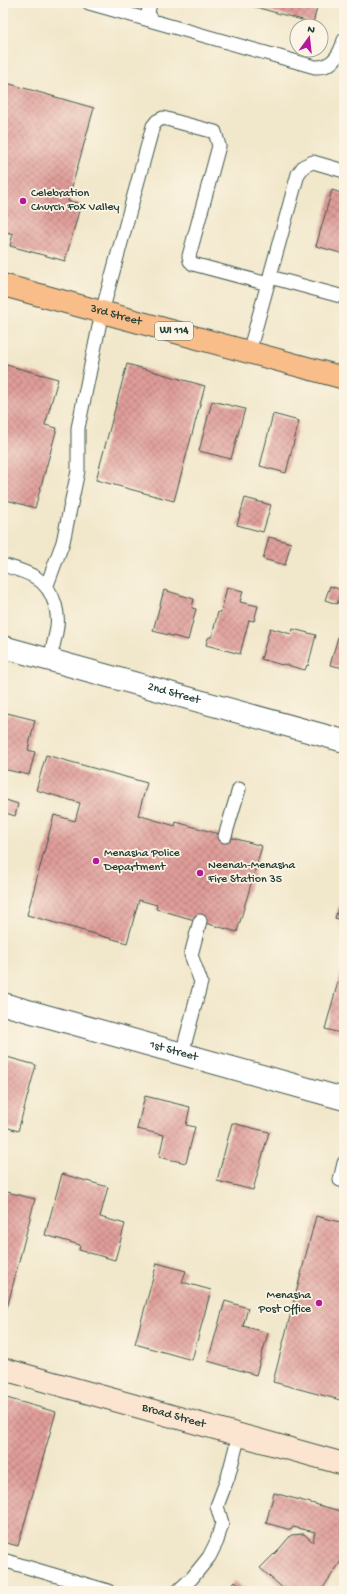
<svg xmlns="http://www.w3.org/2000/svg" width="347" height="1594" viewBox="0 0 347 1594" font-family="'Gochi Hand',sans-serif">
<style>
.building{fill:url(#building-cross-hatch)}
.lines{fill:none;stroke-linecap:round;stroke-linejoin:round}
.lane-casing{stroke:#3e564b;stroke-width:15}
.street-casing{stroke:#3e564b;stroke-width:24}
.secondary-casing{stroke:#3e564b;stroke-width:24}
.primary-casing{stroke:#3e564b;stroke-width:24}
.lane{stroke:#fff;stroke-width:13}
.street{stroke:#fff;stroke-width:22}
.secondary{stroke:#fce5d0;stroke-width:22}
.primary{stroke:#f8bd89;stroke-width:22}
.poi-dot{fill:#b5179e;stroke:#fcf5e5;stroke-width:1.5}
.labels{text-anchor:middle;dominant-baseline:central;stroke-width:3.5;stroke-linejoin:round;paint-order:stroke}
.shield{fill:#fcf5e5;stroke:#617469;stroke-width:1}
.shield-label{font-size:11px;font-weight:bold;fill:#1f3d34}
.poi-label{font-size:12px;fill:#1f3d34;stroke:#fcf5e5;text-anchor:start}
.street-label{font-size:12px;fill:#1f3d34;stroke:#fcf5e5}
</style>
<defs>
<pattern id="building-cross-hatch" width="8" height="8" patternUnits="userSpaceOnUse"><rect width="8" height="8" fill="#e09d99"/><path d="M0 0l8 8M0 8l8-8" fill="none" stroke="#b5817e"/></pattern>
</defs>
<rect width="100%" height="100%" fill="#fcf5e5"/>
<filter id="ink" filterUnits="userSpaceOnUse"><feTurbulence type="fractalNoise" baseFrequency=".025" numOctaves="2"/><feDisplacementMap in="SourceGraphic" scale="8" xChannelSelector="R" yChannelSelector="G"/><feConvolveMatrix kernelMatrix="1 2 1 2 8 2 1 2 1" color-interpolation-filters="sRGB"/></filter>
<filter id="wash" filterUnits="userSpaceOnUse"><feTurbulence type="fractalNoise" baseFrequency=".012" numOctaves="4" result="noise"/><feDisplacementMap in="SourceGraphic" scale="16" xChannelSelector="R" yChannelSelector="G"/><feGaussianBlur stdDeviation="0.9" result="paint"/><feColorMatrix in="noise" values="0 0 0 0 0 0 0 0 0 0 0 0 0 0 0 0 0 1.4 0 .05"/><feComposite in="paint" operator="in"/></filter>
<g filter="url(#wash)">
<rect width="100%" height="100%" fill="#f1e7cb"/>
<g id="blocks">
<path class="building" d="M241,3H318L313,23Z
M3,82L94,108L68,201L81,204L65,261L10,246L13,234L3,231Z
M332,190L344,194V254L316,246Z
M3,364L58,379L45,425L57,428L35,508L3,499Z
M127,364L205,386L174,501L96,480Z
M212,401L245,409L231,459L199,451Z
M273,414L299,421L286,473L260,466Z
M245,498L271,505L263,532L237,525Z
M269,537L291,543L285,565L263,559Z
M330,586L342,590L337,604L325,600Z
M227,587L243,591L240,602L258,606L254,621L249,620L240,654L206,645L208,638L212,636L218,612H221Z
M164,590L194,599L192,608L196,609L188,640L153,631Z
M344,616V668L330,665Z
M270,628L291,634L293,629L316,635L308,666L307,665L305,670L283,664L282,665L261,659Z
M7,713L35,720L28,750L35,752L29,775L3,769V722L5,723Z
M46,755L147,783L138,815L175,826L176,822L262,846L237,932L156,909L157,905L139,900L127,943L27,915L54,815L75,821L80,803L36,790Z
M6,800L18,804L15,816L3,812Z
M340,902L344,903V927L340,926L342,920L335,918Z
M344,960V1034L325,1029Z
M3,1056L36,1065L18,1131L3,1126Z
M145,1096L190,1107L186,1125L195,1127L186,1163L159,1157L164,1135L137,1129Z
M232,1123L269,1132L253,1190L217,1181Z
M62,1174L108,1187L100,1217L125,1224L115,1260L79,1250L80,1245L45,1235Z
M3,1191L35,1199L7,1308H3Z
M316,1216L344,1223V1401L273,1382Z
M157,1263L186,1271L182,1282L211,1290L192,1360L135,1344Z
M225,1301L248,1308L243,1326L268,1333L256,1375L208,1361Z
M3,1397L56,1412L18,1546L3,1542Z
M274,1493L344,1512V1554L343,1558L321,1591H286L260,1568L280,1548L291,1535L304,1534L313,1542L315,1532L293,1527L291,1530L266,1523Z
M235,1581L246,1591H226Z"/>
</g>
</g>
<g filter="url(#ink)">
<use href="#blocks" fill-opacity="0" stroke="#3e564b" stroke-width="1"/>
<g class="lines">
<g class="lane-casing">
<path id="lane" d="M89,3L315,67C332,68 340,55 344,40
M150,3L148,13L152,20
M270,277L344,297
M249,352L298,174L304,166L313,162L344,171
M3,565C27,572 47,577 55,604C57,611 58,619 57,626C56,637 52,648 50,660
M47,585L63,542L78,471V428L102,312L153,126L157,121L163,118L215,132L219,146L189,256L190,261L193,264L268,284
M225,836L239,789
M182,1054L201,982L191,955L200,921
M344,1163L340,1180L344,1181
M3,1560L108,1591
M178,1591L192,1578L209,1557L217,1541L222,1523L217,1506L228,1477L239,1435"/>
</g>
<g class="street-casing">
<g id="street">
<path id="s1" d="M3,647L344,741"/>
<path id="s2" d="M3,1004L344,1099"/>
</g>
</g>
<g class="secondary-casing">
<g id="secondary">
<path id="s3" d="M3,1369L344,1464"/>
</g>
</g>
<g class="primary-casing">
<g id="primary">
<path id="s4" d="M3,285L344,378"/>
</g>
</g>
<use href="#lane" class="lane"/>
<use href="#street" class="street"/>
<use href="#secondary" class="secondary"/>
<use href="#primary" class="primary"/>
</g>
</g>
<g class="poi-dot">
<circle cx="23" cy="201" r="4"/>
<circle cx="96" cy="861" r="4"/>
<circle cx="200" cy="873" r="4"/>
<circle cx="319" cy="1303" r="4"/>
</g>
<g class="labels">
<rect class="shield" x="155" y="322" width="38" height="18" rx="3"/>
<g class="shield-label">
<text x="174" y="331">WI 114</text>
</g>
<g class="poi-label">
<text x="31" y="194">Celebration<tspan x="31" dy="14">Church Fox Valley</tspan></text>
<text x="104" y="854">Menasha Police<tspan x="104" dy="14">Department</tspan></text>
<text x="208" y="866">Neenah-Menasha<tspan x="208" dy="14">Fire Station 35</tspan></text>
<text x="311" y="1296" text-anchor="end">Menasha<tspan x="311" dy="14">Post Office</tspan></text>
</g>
<g class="street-label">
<text stroke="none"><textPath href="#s4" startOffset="117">3rd Street</textPath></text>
<text stroke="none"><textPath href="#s1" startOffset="177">2nd Street</textPath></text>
<text stroke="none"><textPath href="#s2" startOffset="177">1st Street</textPath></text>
<text stroke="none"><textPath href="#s3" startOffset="177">Broad Street</textPath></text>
</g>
</g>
<rect width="347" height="1594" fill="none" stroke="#fcf5e5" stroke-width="16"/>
<g transform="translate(309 38) rotate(15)"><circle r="19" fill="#fcf5e5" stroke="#a4ab9e"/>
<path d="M0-3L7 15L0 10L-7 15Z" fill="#b5179e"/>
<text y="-6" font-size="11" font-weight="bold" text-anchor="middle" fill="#1f3d34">N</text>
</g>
</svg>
